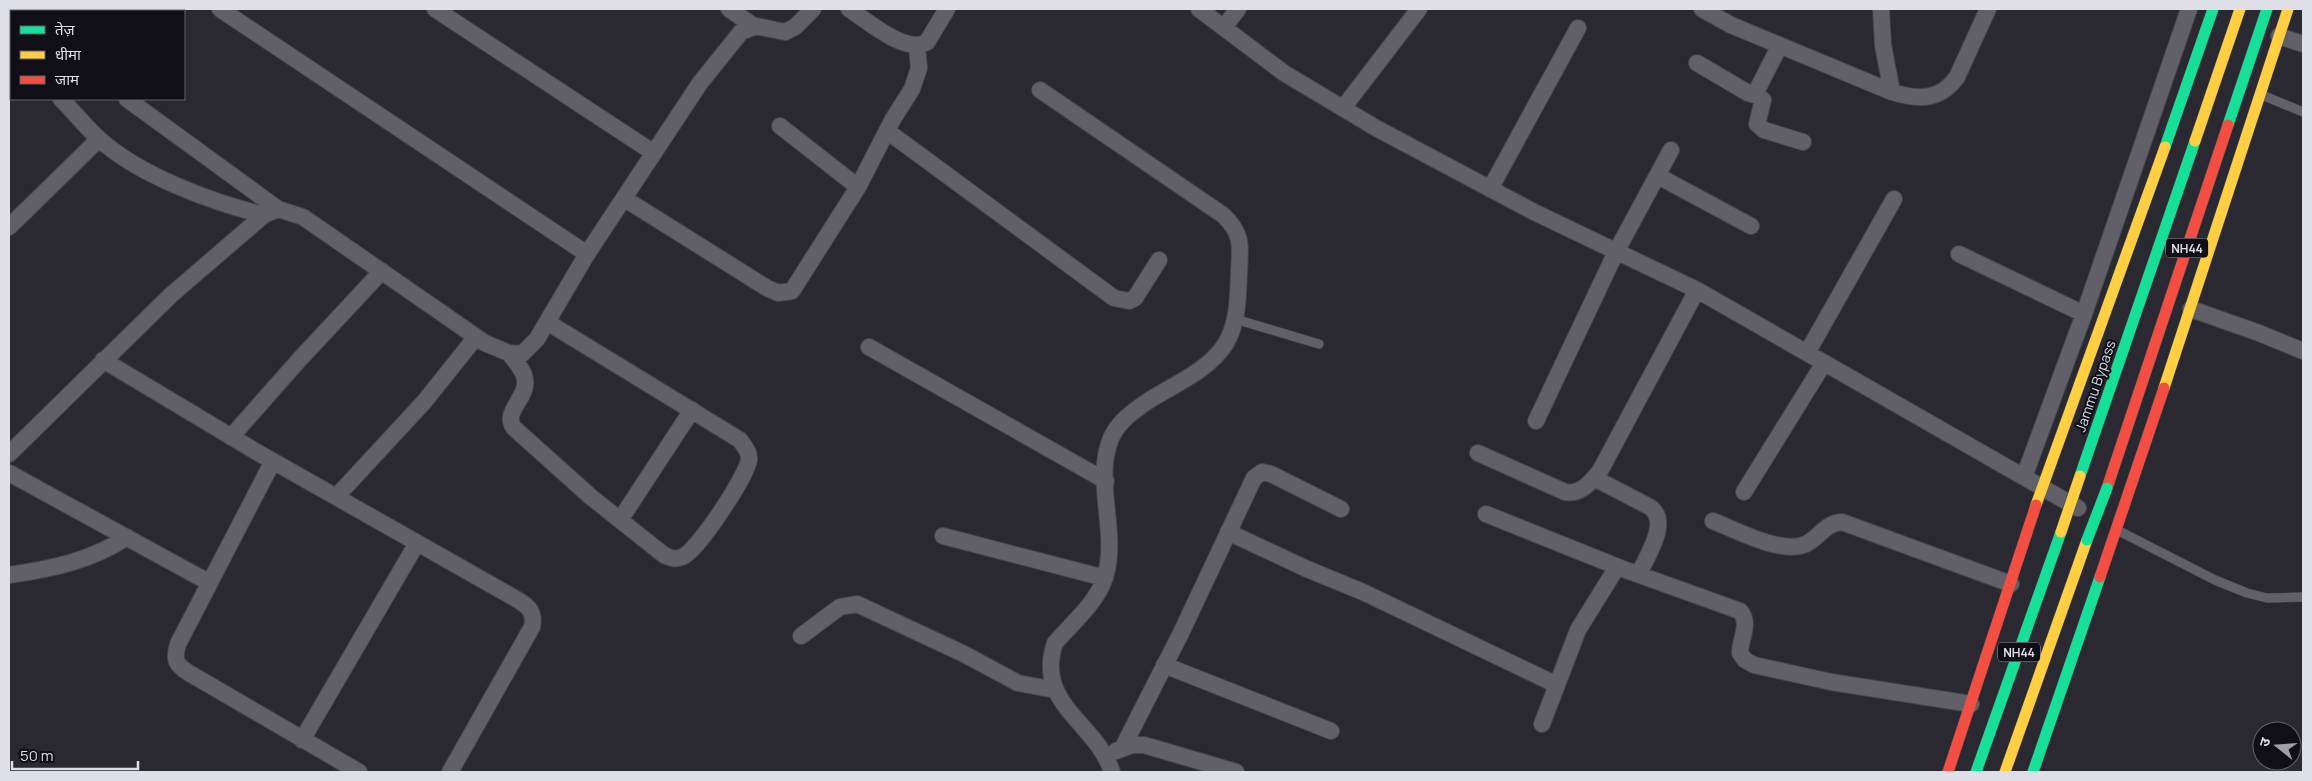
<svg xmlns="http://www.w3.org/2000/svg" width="2312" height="781" viewBox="0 0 2312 781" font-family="Manrope,'Noto Sans Devanagari',sans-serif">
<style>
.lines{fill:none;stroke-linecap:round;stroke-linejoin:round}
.lane-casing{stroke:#44444c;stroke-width:10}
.street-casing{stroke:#44444c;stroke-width:18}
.fast-casing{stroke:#44444c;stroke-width:12}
.slow-casing{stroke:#44444c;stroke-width:12}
.jam-casing{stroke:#44444c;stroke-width:12}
.lane{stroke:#616068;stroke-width:9}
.street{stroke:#616068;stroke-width:16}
.fast{stroke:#16e098;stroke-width:11}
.slow{stroke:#ffcf43;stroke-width:11}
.jam{stroke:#f24e42;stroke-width:11}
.fast-bridge-casing{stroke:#44444c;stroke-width:12;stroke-linecap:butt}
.slow-bridge-casing{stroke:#44444c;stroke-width:12;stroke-linecap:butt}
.fast-bridge{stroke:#16e098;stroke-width:11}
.slow-bridge{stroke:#ffcf43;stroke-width:11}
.labels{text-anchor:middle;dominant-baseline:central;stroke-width:4;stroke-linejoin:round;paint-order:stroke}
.shield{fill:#100f17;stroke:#a1a1ab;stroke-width:1}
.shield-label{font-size:12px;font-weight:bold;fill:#dfdfea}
.street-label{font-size:14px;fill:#dfdfea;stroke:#100f17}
</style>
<rect width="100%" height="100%" fill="#2a2932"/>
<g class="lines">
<g class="lane-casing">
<path id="lane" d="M2262,95L2303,112
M1235,319L1319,344
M2117,530L2215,580L2247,593L2267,598L2303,597"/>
</g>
<g class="street-casing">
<path id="street" d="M220,9L587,254
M435,9L654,153
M729,9L754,26
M849,9C868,21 906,55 927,42L947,9
M1199,9L1284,73L1376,128L1534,212L1697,290L2078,508
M1702,9L1731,25L1892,92C1918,100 1940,101 1957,77L1988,9
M1881,9L1883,45L1892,92
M1224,27L1238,9
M2279,36L2303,44
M1780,45L1757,90L1758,96L1763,100L1757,124L1764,130L1803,142
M9,48L11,50
M1697,63L1748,93L1758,96
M1040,90L1223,215C1244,235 1240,247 1239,273C1238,296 1238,323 1226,343C1210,370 1173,385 1148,401C1132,412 1119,421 1111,438C1093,482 1119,533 1105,577C1097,603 1072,623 1055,643C1034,704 1097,723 1112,772
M61,99C74,112 85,126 98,138C138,175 211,202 264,215
M127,99L278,209
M1343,108L1419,9
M780,126L858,187
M887,131L1114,298L1129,301L1135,298L1159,260
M1658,176L1751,226
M1490,189L1578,28
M625,199L767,288L778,293L792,291L858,187L893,119L912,89L919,68L917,46
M9,227L99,139
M1959,254L2084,314
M2191,309L2259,333L2303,351
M869,347L1106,481
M509,353C515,361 524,370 525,380C528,398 502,412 514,428L591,497L664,555C671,558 675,560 682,557C697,552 746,477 749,460C750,452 744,446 740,440L547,322
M1807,353L1894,199
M103,360L255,451L511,596C525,604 536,609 532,627L450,772
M1536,421L1616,252L1671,150
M231,437L299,360L382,271
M1478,453L1565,492C1581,495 1591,482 1600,471L1697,290
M9,454L171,295L264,215L278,209L303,217L485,343L509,353L522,354L537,339L587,254L700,83L741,32L756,26L785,32L795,27L813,9
M273,461L178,644C173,660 176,665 189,673L359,772
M9,473L210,583
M2024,477L2084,314L2189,9
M1594,478L1650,507C1671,522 1646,557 1639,574
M1744,492L1824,363
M336,497L424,402L476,337
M1486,514L1623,569L1740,611C1751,623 1740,639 1740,653L1745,660L1754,665L1831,682L1971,704
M620,520L692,410
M1713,521C1736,530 1782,555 1806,544C1820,537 1825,523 1842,522L2011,584
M1228,532L1307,569L1363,592L1557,685
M943,536L1105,578
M9,575C51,569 91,561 127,537
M801,636L840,607L857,604L964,654L1018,683L1055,690
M1164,665L1331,731
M1542,724L1578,630L1617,567
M302,740L417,543
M1123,747L1181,633L1254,478L1262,472L1271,474L1341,509
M1116,751L1132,745H1144L1236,772"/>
</g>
<g class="fast-casing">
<path id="fast" d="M2228,125L2267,9
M2165,147L2213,9
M2080,476L2195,141
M1976,772L2061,532
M2033,772L2100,577"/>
</g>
<g class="slow-casing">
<path id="slow" d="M2195,141L2240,9
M2164,388L2288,9
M2036,505L2165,147
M2005,772L2087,540"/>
</g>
<g class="jam-casing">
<path id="jam" d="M2107,488L2228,125
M2100,577L2164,388
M1948,772L2036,505"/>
</g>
<use href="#lane" class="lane"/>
<use href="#street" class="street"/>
<use href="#fast" class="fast"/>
<use href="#slow" class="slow"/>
<use href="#jam" class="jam"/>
<g class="fast-bridge-casing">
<path id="fast-bridge" d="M2087,540L2107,488"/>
</g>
<g class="slow-bridge-casing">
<path id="slow-bridge" d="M2061,532L2080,476"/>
</g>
<use href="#fast-bridge" class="fast-bridge"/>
<use href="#slow-bridge" class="slow-bridge"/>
</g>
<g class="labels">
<g class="shield">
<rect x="2166" y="238.5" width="42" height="19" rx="4"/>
<rect x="1998" y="642.5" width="42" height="19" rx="4"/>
</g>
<g class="shield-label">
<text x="2187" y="248">NH44</text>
<text x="2019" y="652">NH44</text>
</g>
<g class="street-label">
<text transform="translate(2095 386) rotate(-71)">Jammu Bypass</text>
</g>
</g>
<rect width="2312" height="781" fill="none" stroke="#dfdfea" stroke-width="20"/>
<rect x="10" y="10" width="175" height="90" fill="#100f17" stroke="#63626b"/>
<rect x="20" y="26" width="25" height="8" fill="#16e098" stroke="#63626b"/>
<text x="55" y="35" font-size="15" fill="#dfdfea">तेज़</text>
<rect x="20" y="51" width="25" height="8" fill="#ffcf43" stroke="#63626b"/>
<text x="55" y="60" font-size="15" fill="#dfdfea">धीमा</text>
<rect x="20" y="76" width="25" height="8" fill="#f24e42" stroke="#63626b"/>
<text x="55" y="85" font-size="15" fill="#dfdfea">जाम</text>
<g transform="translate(2277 746) rotate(287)"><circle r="24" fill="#100f17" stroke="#63626b"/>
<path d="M0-4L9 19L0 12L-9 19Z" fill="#a09faa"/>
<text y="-8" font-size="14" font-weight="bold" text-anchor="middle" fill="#dfdfea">उ</text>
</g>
<path d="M12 761v8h126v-8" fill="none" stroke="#dfdfea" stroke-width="2.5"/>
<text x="20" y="761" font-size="15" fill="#dfdfea" stroke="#100f17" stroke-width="4" paint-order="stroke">50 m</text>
</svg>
